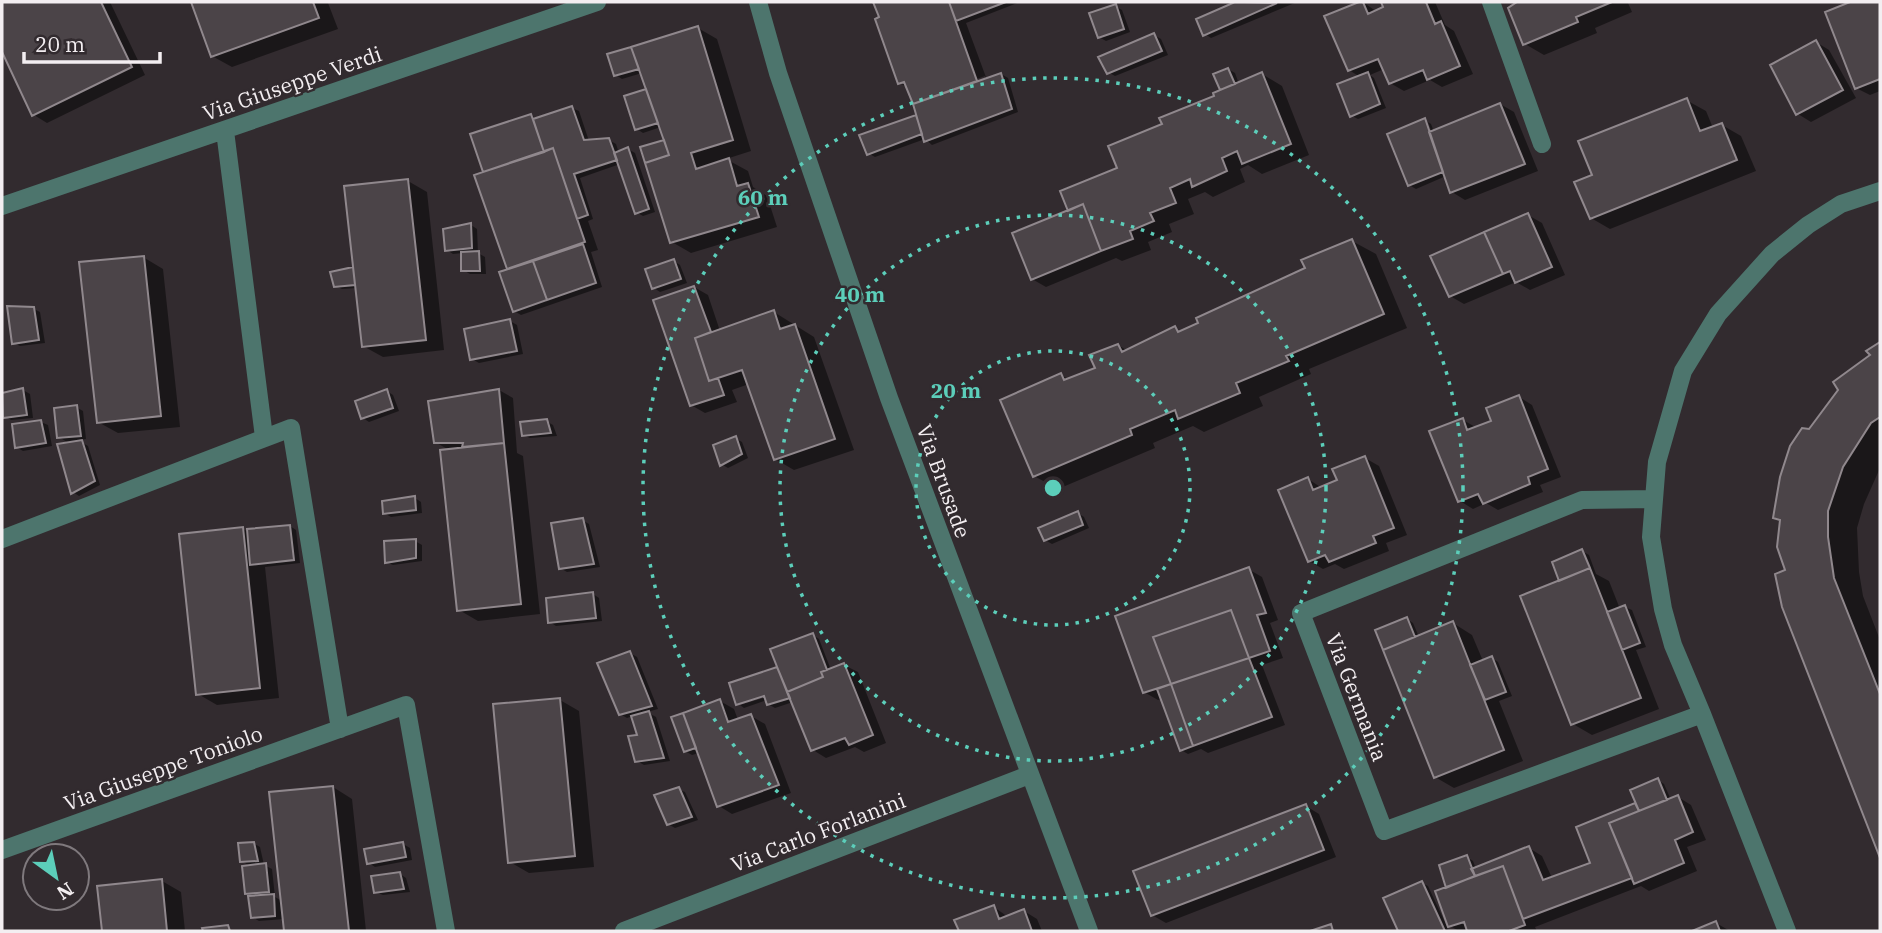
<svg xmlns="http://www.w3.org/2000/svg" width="1882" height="933" viewBox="0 0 1882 933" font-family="'IBM Plex Serif',serif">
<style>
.shadow{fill:#0007;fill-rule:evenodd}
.building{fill:#4b4448;stroke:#90888d;stroke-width:2}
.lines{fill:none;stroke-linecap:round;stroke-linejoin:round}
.minor{stroke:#4d756d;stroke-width:18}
.ring{fill:none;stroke:#5cceba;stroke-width:3.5;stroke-dasharray:3.5 7}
.labels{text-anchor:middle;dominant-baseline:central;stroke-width:5;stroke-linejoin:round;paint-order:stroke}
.street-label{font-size:21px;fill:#f3eef1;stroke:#322b2f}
.centre{fill:#5cceba;stroke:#322b2f;stroke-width:3.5}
.ring-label{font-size:21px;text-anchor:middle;font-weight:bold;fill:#5cceba;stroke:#322b2f;stroke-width:5;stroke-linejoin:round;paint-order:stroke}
</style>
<rect width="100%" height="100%" fill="#322b2f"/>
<path class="shadow" d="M2,2H110L145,75L47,123L34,115L2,48Z
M193,2H331L328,3L338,29L232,67L212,56Z
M875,2H1020L966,23L987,80L1001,74L1008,78L1018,112L932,145L925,139L875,157L868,153L861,136L918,116L908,88L900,83ZM985,76L986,80L921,103V99Z
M1240,2H1297L1211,38L1205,34L1198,20Z
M1363,2L1377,12L1386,8L1383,3L1386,2H1435L1445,25L1454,31L1473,74L1442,87L1430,80L1404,91L1390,83L1384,69L1370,75L1374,78L1386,108L1358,119L1352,116L1360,77L1349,70L1326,17Z
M1519,2H1631L1628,3L1632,12L1595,28L1597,33L1544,55L1525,44Z
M1855,2H1880V91L1870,95L1856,88L1827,13Z
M1115,6L1122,10L1130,32L1106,41L1099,37Z
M698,28L717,39L751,151L726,159L748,171L753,187L767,196L777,227L691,253L672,242L667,144L661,127L643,133L637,129L649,93L642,73L622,79L616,75Z
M1154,35L1161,39L1168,55L1115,76L1108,72Z
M1816,42L1829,50L1856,98L1811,122L1798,114Z
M1228,69L1235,73L1239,84L1262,74L1282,86L1309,155L1262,174L1248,165L1240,169L1245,182L1213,197L1205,192L1188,199L1194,214L1169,224L1172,232L1148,242L1151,250L1122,261L1116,258L1046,287L1032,279L1070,212L1119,169L1164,125L1217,97L1222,91Z
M1686,100L1706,111L1713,128L1722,125L1741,136L1756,171L1610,229L1591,218L1594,176Z
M1500,104L1514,112L1538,171L1465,200L1452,192L1446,176L1416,189L1409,185L1428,133H1432L1428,122L1431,124L1434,132Z
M572,108L579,111L589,141L609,140L616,144L619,153L628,149L635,153L655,212L643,216L636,212L620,164L580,178L593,219L588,221L598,250L591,252L602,287L521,315L514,311L509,270L477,176L485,173L531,115L537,119Z
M408,181L427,192L444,350L383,357L363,346L357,288L342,289L336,286L333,273L355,268Z
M1528,215L1542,223L1565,275L1530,290L1516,282L1464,304L1450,296Z
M471,225L477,229L478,253L485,257L486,274H470L463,270V253L453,254L447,250Z
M1352,241L1376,254L1407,328L1309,369L1311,374L1259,397L1263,406L1204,432L1193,426L1153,443L1155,448L1058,489L1034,476L1061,375L1070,380L1097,369L1118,345L1128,351L1175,328L1182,332L1307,269Z
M143,257L163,269L180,427L118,433L98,422Z
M674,261L680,265L687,283L660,292L654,288Z
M694,287L708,295L720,331L774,312L814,337L854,450L794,470L775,459L749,384L732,390L737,402L705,413L691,405Z
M34,309L40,312L45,343L20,346L14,343Z
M510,321L517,325L523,354L479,363L472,359Z
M1880,344V468L1864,504L1857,528L1859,572L1863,596L1880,640V853L1784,606L1788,571L1782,521L1775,517L1810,430L1872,356L1869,351Z
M23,390L30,394L33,418L11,420L5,416L2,394Z
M499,390L513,398L517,453L523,456L540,614L478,621L459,610L451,451L435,442L430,402Z
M387,391L393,395L399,411L369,422L363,418Z
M1519,397L1532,405L1561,477L1540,485L1543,492L1498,510L1486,503L1473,509L1460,501L1463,420L1477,428L1494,422Z
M76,407L83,411L86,439L78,440L88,446L100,485L79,496L73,492L70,444L59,437Z
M546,421L553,425L557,436L530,438L523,435Z
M41,422L48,425L52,446L23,451L16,447Z
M735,438L742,442L748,458L728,468L721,464Z
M1365,458L1379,466L1407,535L1386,543L1389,551L1344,569L1335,564L1323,569L1309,561L1308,479L1322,488L1339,481Z
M415,498L421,502L422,513L391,517L384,513Z
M1078,513L1084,517L1089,528L1052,544L1045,540Z
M582,520L589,524L600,567L567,572L560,568Z
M290,526L296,530L300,563L265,567L279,698L217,705L198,694L243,529L249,532Z
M415,541L422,545V561L393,565L386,562Z
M1582,551L1589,555L1596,574L1609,581L1620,609L1625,607L1632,610L1646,647L1636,650L1659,709L1592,735L1573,724L1561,581Z
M1248,569L1262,577L1278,620L1270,623L1283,658L1262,665L1285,725L1208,753L1201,749L1188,754L1181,750L1162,699L1158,700L1144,692Z
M593,594L599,598L602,621L556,626L550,622Z
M1407,619L1413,623L1419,637L1453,623L1472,635L1483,661L1492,658L1498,662L1512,696L1499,701L1523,761L1454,788L1435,777Z
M813,635L819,639L831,670L844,665L858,672L886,743L864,752L855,747L826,758L813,750L793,702L775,708L768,704L767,700L744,708L740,705L773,695L772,692L740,702V705L738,704L731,684L779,668Z
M630,653L637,657L658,709L647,712L656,717L670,761L644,765L637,761L639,737L633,716L627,718L620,714Z
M560,700L579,711L594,867L529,873L510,862Z
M720,701L734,709L738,720L751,716L765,724L791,793L732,814L719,806L699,753L692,755L685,751Z
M1658,780L1664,784L1671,800L1678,797L1691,805L1706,840L1687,847L1697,871L1649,891L1641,886L1535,927L1537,931H1459L1450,926L1448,888L1467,857L1473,861L1476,869L1529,848L1542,856L1552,878L1592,864L1635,805L1639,807Z
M333,787L352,799L366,931H285L284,919L259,921L252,917L255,897L246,892L251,867L242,861L253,843L260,847L264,865L272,869L275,897L282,901Z
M678,789L685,792L698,820L675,828L668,824Z
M1306,806L1319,814L1336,857L1166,923L1152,915Z
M403,844L410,848L412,860L375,867L369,863Z
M400,874L406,878L410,892L383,895L376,892Z
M162,881L181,892L185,931H104L99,888Z
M1422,883L1428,886L1449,931H1400L1385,899Z
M994,907L1008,917L1024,911L1037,919L1042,931H961L957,921Z
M1716,923L1730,931H1696Z"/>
<path class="building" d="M2,2H101L132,67L32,116L2,52Z
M191,2H313L319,18L211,57Z
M873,2H949L977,81L913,104L904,82L898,84L875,19L879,17Z
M949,2H1006L956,21Z
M1235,2L1277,3L1203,36L1196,19Z
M1359,2H1363L1368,14L1383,7L1381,2H1426L1435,24L1441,21L1460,66L1427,80L1423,70L1389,84L1378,59L1348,71L1324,16Z
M1517,2H1612L1576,17L1578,22L1523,45L1508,8Z
M1850,2H1880V79L1855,89L1825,12Z
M1116,4L1124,29L1098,38L1089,13Z
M698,26L733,140L691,153L696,169L729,158L737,186L748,183L759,217L670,243L645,163L669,155L631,47Z
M1154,33L1162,51L1107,74L1098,57Z
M1816,40L1843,90L1796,115L1770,65Z
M631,47L639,69L614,76L607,54Z
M1228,68L1235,84L1220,90L1213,74Z
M1262,72L1291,144L1242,164L1237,151L1222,158L1227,171L1192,187L1190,179L1170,188L1176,203L1150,213L1154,221L1130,231L1133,239L1101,251L1083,204L1068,211L1060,191L1117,168L1108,146L1162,124L1159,118L1214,96L1213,93Z
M1368,72L1380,104L1350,117L1337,84Z
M1001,73L1012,109L924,142L913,104Z
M646,89L658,123L635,130L624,96Z
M1687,98L1700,131L1722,123L1737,160L1590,219L1574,182L1592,175L1578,141Z
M1500,103L1525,164L1450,193L1429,132Z
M572,106L584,140L609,138L617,160L574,174L588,215L577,219L553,148L544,152L533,119Z
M531,114L544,152L483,172L470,134Z
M916,115L922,134L867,155L859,135Z
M1425,118L1443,172L1408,186L1387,134Z
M664,140L669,155L645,163L640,147Z
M628,147L649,209L635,214L614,153Z
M553,148L585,242L507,269L474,175Z
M408,179L426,340L362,347L344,186Z
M1083,204L1101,251L1031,280L1012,233Z
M1528,213L1552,267L1515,283L1510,271L1503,274L1484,232Z
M471,223L472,248L445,251L443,229Z
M1484,232L1503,274L1449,297L1430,256Z
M1352,239L1384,314L1286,356L1289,361L1236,383L1240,393L1178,419L1175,410L1130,429L1132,435L1033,477L1000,400L1061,373L1064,380L1095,368L1089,355L1118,344L1122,352L1175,326L1178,332L1198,323L1196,318L1305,268L1301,260Z
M583,244L596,283L547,300L533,261Z
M479,251L480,271H461V252Z
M144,256L161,416L97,423L79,262Z
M674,259L681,279L652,289L645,269Z
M533,261L547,300L513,312L499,272Z
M353,267L355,285L334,287L330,272Z
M694,286L711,332L695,338L709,381L718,378L724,395L690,406L653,300Z
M7,306L34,307L39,340L12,344Z
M774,310L780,329L795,324L835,439L774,460L742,370L709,381L695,338Z
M510,319L517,351L470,360L464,329Z
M1880,342V417L1871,423L1843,467L1828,511V537L1834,578L1880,694V858L1782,607L1775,574L1785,570L1777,547L1780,520L1773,518L1780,477L1790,446L1802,428L1809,429L1838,390L1833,382L1870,355L1866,351Z
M23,388L27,415L3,418L2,393Z
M387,389L393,408L361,419L355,401Z
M499,389L504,443L462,447L463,443H434L428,401Z
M1519,395L1548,469L1528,477L1530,484L1483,504L1478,494L1458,502L1429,431L1463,418L1467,430L1491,421L1486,408Z
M77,405L81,436L57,438L54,408Z
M547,419L551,433L522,436L520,422Z
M41,420L46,443L15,448L12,424Z
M736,436L742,454L720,466L713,445Z
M82,440L95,481L71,494L57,444Z
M504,443L521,604L457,611L440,450Z
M1365,456L1394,528L1373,536L1376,543L1329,562L1325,555L1308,562L1278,490L1308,477L1313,490L1337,480L1332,469Z
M415,496L416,510L383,514L382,501Z
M1078,511L1083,525L1044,541L1038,528Z
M583,518L594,564L559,569L551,523Z
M290,525L294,560L250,565L247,529Z
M243,527L260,688L196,695L179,534Z
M416,539V558L385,563L384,541Z
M1582,549L1590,568L1559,581L1552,562Z
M1249,567L1266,613L1257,615L1270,651L1249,658L1231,610L1153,637L1171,684L1143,693L1115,616Z
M1590,568L1641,698L1571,725L1520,596Z
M593,592L596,618L548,623L546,598Z
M1625,605L1640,643L1622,650L1607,612Z
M1231,610L1249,658L1171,684L1153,637Z
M1407,617L1415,637L1383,650L1375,630Z
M1453,621L1504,750L1434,778L1383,650Z
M813,633L827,670L821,672L823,677L787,692L770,649Z
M630,651L652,706L619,715L597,663Z
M1492,656L1506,692L1485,700L1470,665Z
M1249,658L1272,717L1193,746L1171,684Z
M844,663L873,735L849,745L845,738L811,751L787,692L823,677L821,672Z
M777,667L790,698L767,705L764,696L736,705L729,683Z
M1171,684L1193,746L1180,751L1157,689Z
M560,698L575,856L508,863L493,704Z
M720,699L728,722L751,714L779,785L717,807L683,713Z
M649,711L664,758L635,762L628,736L637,735L631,716Z
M683,713L696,748L684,752L671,717Z
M1658,778L1667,800L1639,811L1630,790Z
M333,786L349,931H284L269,792Z
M679,787L692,817L667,825L654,795Z
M1678,795L1693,832L1675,840L1684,863L1634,884L1609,823Z
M1635,803L1639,811L1609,823L1632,878L1523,919L1503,866L1475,876L1471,869L1529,846L1543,880L1590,863L1576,827Z
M1306,804L1324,850L1151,916L1133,871Z
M254,842L258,861L240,862L238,843Z
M403,842L406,857L367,864L364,849Z
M1467,855L1475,876L1446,888L1439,865Z
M266,863L269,892L245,894L242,866Z
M1503,866L1525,925L1509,931H1467L1464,922L1448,927L1435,891Z
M400,872L404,889L374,893L371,876Z
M162,879L167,931H102L97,886Z
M1422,881L1445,931H1398L1383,898Z
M274,894L275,916L251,918L248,896Z
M994,905L999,919L1024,909L1032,931H959L954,920Z
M1716,921L1720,931H1692Z
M1331,924L1333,931H1310Z
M228,925L230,931H203L202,928Z"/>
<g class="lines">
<path class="minor" d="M758,2L778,73L889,398L1089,931
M1491,2L1542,144
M225,131L264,437
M2,206L597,2
M1654,499L1582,500L1301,613L1384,831L1702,714
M2,539L291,428L340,729
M2,850L406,705L446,931
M624,931L1029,775
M1787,931L1702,714L1673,645L1663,609L1651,537L1657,462L1683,371L1718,314L1772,254L1808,225L1841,204L1880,191"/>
</g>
<g class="ring">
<circle cx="1053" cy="488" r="137"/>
<circle cx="1053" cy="488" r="273"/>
<circle cx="1053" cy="488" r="410"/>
</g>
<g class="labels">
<g class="street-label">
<text transform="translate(292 83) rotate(-19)">Via Giuseppe Verdi</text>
<text transform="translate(944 481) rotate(70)">Via Brusade</text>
<text transform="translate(1357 697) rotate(69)">Via Germania</text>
<text transform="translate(163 768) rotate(-20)">Via Giuseppe Toniolo</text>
<text transform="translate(818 832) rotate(-21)">Via Carlo Forlanini</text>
</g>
</g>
<circle cx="1053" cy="488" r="10" class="centre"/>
<g class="ring-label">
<text x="763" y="205">60 m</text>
<text x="860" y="302">40 m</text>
<text x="956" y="398">20 m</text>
</g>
<rect width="1882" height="933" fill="none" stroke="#f3eef1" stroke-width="7"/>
<g transform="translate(56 877) rotate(147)"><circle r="33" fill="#322b2f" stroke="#7f797d" stroke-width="2"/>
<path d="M0-5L12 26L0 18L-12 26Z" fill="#5cceba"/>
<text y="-10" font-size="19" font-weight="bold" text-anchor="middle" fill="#f3eef1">N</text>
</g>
<path d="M24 52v10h136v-10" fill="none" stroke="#f3eef1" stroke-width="3.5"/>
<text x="35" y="52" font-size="21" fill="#f3eef1" stroke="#322b2f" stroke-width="5" paint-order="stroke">20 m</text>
</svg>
